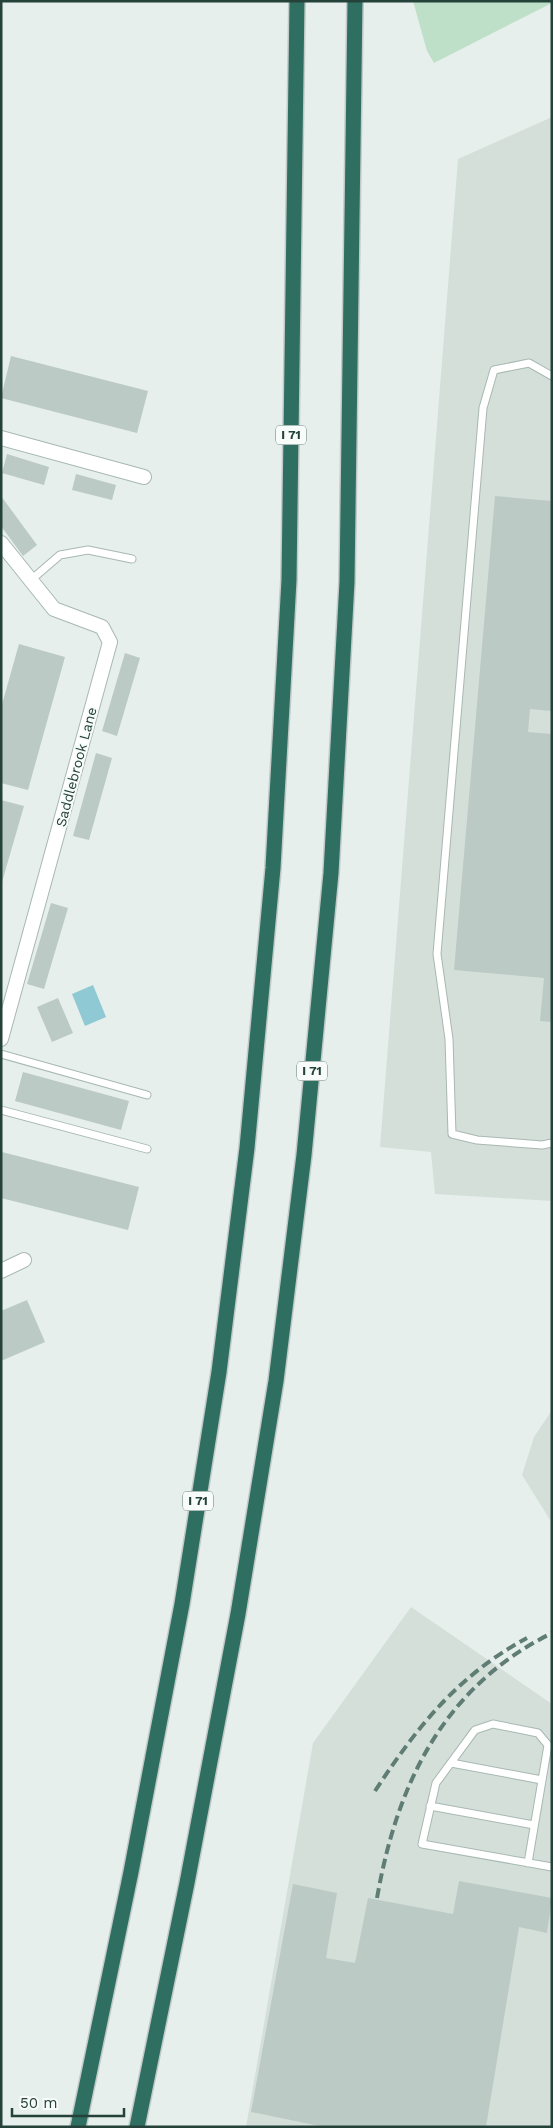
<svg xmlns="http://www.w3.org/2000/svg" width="553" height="2128" viewBox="0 0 553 2128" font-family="'Work Sans',sans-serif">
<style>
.built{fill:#d4dfda}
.green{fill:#bfe0c8}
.water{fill:#8ec9d4}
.building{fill:#bbcac4}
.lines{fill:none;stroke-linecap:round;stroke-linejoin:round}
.lane-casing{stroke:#a8b8b2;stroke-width:9}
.street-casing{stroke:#a8b8b2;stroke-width:16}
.highway-casing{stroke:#c2cac8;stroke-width:18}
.lane{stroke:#fff;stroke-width:7}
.street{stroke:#fff;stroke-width:14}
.highway{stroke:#2f6f62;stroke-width:15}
.rail{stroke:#5f7d75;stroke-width:4;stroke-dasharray:10 5;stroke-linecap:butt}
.labels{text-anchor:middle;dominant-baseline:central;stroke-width:4;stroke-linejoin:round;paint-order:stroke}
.shield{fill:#f7fbf9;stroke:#637a73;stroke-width:1}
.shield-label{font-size:12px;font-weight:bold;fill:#24423a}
.street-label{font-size:14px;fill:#24423a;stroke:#f7fbf9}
</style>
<rect width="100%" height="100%" fill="#e6efeb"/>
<path class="built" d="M552,117V1201L435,1194L431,1152L380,1147L458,159Z
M552,1410V1523L522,1475L534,1437Z
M411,1607L552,1704V2127H246L313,1743Z"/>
<path class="green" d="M413,1H552V3L434,63L427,51Z"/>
<path class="water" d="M93,985L106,1017L85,1026L72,994Z"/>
<path class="building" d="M11,356L148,391L137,433L1,398Z
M7,454L49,467L44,485L2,473Z
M76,474L116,485L112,500L72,490Z
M1,496L37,545L23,556L1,526Z
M495,496L552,501V711L530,709L528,732L552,734V1022L540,1021L544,978L454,970Z
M19,644L65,657L28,790L1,783V708Z
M125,653L140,658L117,736L102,731Z
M96,753L112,758L89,840L73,836Z
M1,800L24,806L2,882H1Z
M51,903L68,908L44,989L27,984Z
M58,998L73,1033L52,1042L37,1007Z
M23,1072L129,1101L121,1130L15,1101Z
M2,1152L139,1187L128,1230L1,1198Z
M27,1300L45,1342L1,1361V1311Z
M459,1881L552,1898L547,1933L519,1927L486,2127H324L251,2112L293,1884L337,1893L326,1958L355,1963L368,1898L453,1914Z"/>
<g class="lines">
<g class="lane-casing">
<path id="lane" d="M552,376L529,363L494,370L483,408L437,954L449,1039L452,1134L477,1140L542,1145L552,1143
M31,580L60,555L88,550L132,559
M1,1054L147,1095
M1,1110L147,1149
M451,1763L542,1780
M430,1806L534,1825
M528,1863L548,1745L538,1733L493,1724L475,1730L436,1783L422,1844L552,1867"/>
</g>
<g class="street-casing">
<path id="street" d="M1,438L144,477
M1,543L54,609L102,627L110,642L1,1039
M1,1271L24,1260"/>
</g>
<g class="highway-casing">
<path id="highway" d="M78,2127L131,1872L182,1604L219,1372L247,1148L273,868L289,580L297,1
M137,2127L187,1883L238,1614L276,1381L304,1155L331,873L347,582L355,1"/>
</g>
<use href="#lane" class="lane"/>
<use href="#street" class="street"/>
<use href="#highway" class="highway"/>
<path class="rail" d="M375,1791C417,1727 458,1675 527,1638
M377,1898C397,1784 443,1687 552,1633"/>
</g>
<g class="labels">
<g class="shield">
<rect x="276" y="425.5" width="30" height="19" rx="4"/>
<rect x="297" y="1061.5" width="30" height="19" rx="4"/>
<rect x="183" y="1491.5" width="30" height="19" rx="4"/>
</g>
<g class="shield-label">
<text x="291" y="435">I 71</text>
<text x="312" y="1071">I 71</text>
<text x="198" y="1501">I 71</text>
</g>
<g class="street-label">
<text transform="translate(76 767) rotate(-75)">Saddlebrook Lane</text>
</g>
</g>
<rect width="553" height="2128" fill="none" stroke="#24423a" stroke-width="5"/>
<path d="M12 2108v8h112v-8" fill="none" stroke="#24423a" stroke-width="2.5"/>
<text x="20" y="2108" font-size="15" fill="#24423a" stroke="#f7fbf9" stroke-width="4" paint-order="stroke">50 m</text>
</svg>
